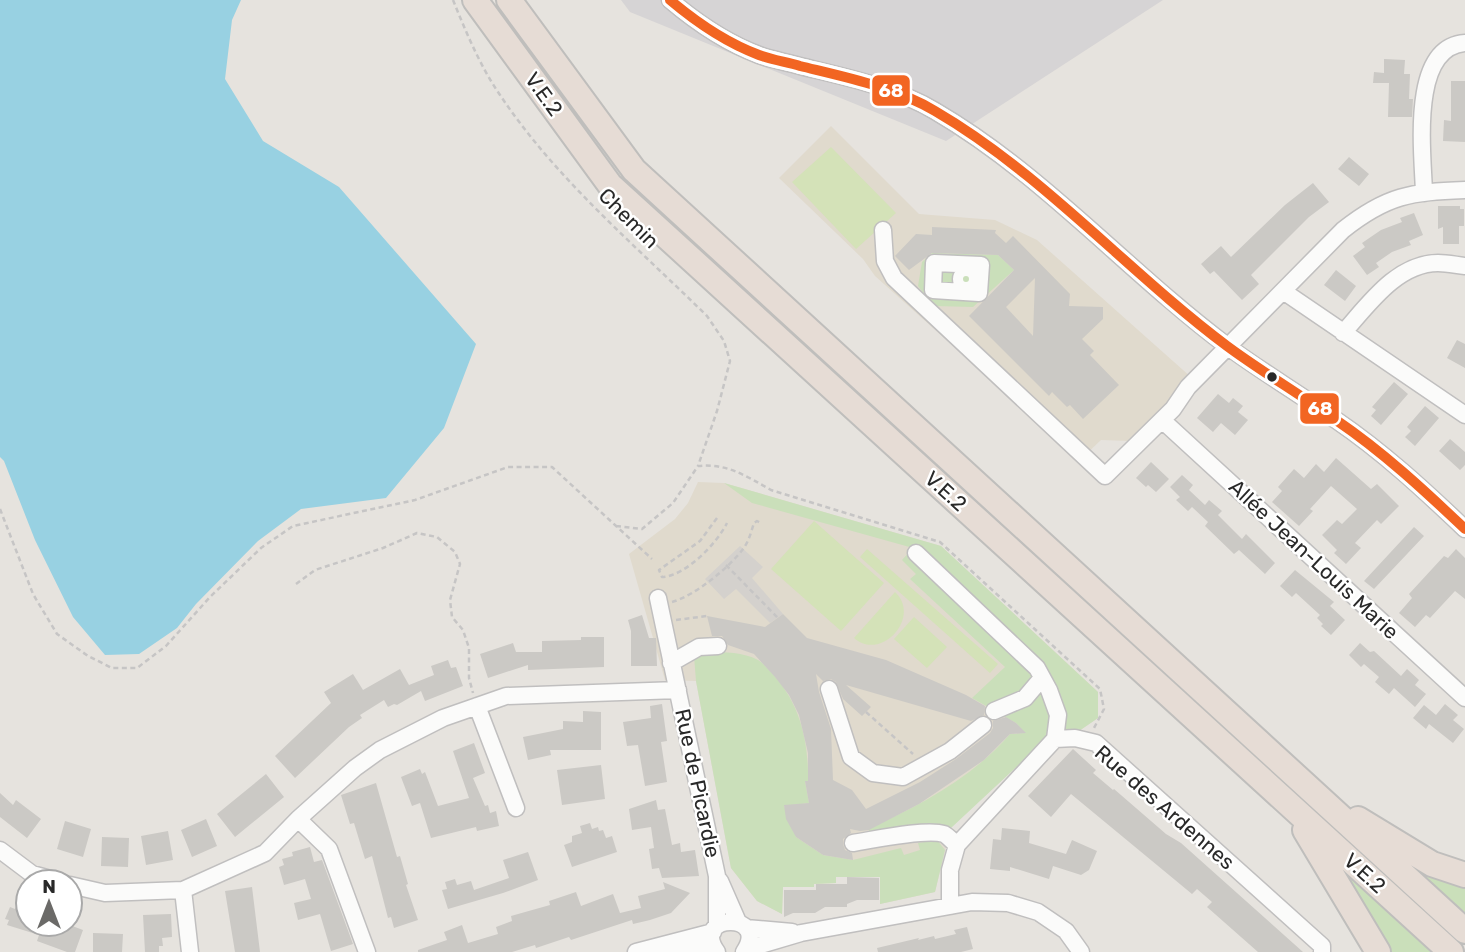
<svg xmlns="http://www.w3.org/2000/svg" width="1465" height="952" viewBox="0 0 1465 952" font-family="Rubik,sans-serif">
<style>
.industrial{fill:#d6d4d5}
.education{fill:#e0dacd}
.green{fill:#cadfba}
.pitch{fill:#d4e2b8}
.plaza{fill:#d4d1cd}
.water{fill:#98d1e2}
.building{fill:#cbc9c5;fill-rule:evenodd}
.lines{fill:none;stroke-linecap:round;stroke-linejoin:round}
.minor-casing{stroke:#c0bfbf;stroke-width:19}
.highway-casing{stroke:#bfbebc;stroke-width:28}
.path{stroke:#c6c5c5;stroke-width:2.5;stroke-dasharray:5 3.5;stroke-linecap:butt}
.minor{stroke:#fbfbfa;stroke-width:16}
.highway{stroke:#e6dcd5;stroke-width:24}
.bus-1-casing{stroke:#fff;stroke-width:16}
.bus-1{stroke:#f26522;stroke-width:10}
.bus-dot{fill:#292929;stroke:#fff;stroke-width:2.5}
.labels{text-anchor:middle;dominant-baseline:central;stroke-width:5;stroke-linejoin:round;paint-order:stroke}
.street-label{font-size:21px;fill:#292929;stroke:#fff}
.line-badge{stroke:#fff;stroke-width:2.5}
.badge-label{font-size:19px;text-anchor:middle;font-weight:bold;fill:#fff}
</style>
<rect width="100%" height="100%" fill="#e6e3de"/>
<path class="industrial" d="M621,0H1163L946,141L630,12Z"/>
<path class="education" d="M831,126L919,214L995,220L1037,240L1192,378L1130,441L1101,440L1080,460L875,276L863,259L779,178Z
M698,482L724,483L941,546L1098,692V718L1079,731H1055L951,827L935,892L880,904V877H836V883L814,884V887H783L782,914L757,901L731,868L696,681L665,680L629,554L675,519L688,503Z"/>
<path class="green" d="M932,253L998,255L1014,270L973,307L934,306L918,286L922,262Z
M724,483L941,546L1098,692V718L1079,731H1055L951,828L939,826L869,833V828C920,806 973,777 1010,734L1025,733L1016,723L972,698L1005,667L910,579L916,574L902,560L913,548L752,503Z
M709,652C725,652 743,652 758,660C762,662 766,667 770,671C797,699 807,733 808,771L812,772V781H805L809,803L784,806L796,837L823,855L853,860L901,848L904,855L920,850L918,843L937,840L945,850L935,892L880,904V877H836V883L814,884V887H783L782,914L757,901L731,868L696,681L694,656Z
M1403,858L1465,881V918Z
M1339,865L1435,952H1385Z"/>
<path class="pitch" d="M831,147L896,213L856,249L792,182Z
M814,521L884,583L841,631L771,569Z
M867,549L998,664L990,673L860,557Z
M895,592C922,617 881,662 854,638Z
M914,617L947,647L927,668L894,639Z"/>
<path class="plaza" d="M740,546L763,567L752,578L783,614L770,623L736,589L724,599L705,579Z"/>
<path class="water" d="M0,0H241L232,20L225,79L263,141L339,187L476,344L444,428L386,498L301,509L258,541L196,604L177,628L139,654L105,655L73,617L35,540L4,461L0,457Z"/>
<path class="building" d="M1384,59L1405,60L1404,74H1410L1409,99H1413L1412,117H1388L1389,83H1373L1374,72L1384,73Z
M1451,81H1465V142L1443,141L1444,120L1451,121Z
M1349,157L1369,174L1359,186L1338,169Z
M1313,183L1329,202L1309,217L1251,275L1259,284L1242,300L1214,271L1210,274L1201,264L1221,246L1231,257L1285,205Z
M1438,206H1460V209H1464V226H1459V244H1443V227L1438,229Z
M1414,213L1423,235L1409,241L1411,245L1392,252L1376,263L1379,267L1367,275L1353,256L1365,247L1362,243L1381,230L1402,222L1400,218Z
M932,227L996,230L995,233L1006,243L1013,236L1070,294L1069,306L1103,307V319L1082,339L1094,351L1090,355L1119,385L1083,419L1070,405L1067,407L1052,392L1049,396L969,316L1014,270L998,255L932,253L909,270L895,256L916,234L932,235ZM1035,278L1033,336L1006,307Z
M1336,270L1356,286L1345,301L1324,285Z
M1457,340L1465,344V368L1447,358Z
M1394,382L1408,394L1381,425L1371,416L1376,410L1372,407Z
M1218,394L1229,403L1233,398L1243,406L1238,412L1248,420L1235,435L1221,423L1213,432L1197,418Z
M1425,406L1439,418L1415,446L1405,437L1411,431L1407,427Z
M1450,439L1465,452V465L1460,470L1439,451Z
M1336,458L1371,489L1377,484L1399,506L1381,524L1377,520L1355,543L1361,548L1346,564L1334,553L1337,550L1322,535L1337,520L1342,524L1357,509L1331,486L1310,509L1313,511L1299,526L1272,502L1282,491L1278,487L1294,469L1304,478L1316,464L1324,472Z
M1151,462L1169,479L1156,492L1148,485L1146,487L1136,478Z
M1182,475L1193,485L1189,490L1205,505L1209,500L1222,511L1218,515L1242,539L1246,534L1275,563L1265,574L1239,550L1234,554L1205,526L1208,522L1192,507L1188,511L1176,500L1180,497L1170,487Z
M1414,527L1424,536L1374,589L1364,581Z
M1456,549L1465,558V599L1455,591L1430,618L1426,615L1415,627L1399,613L1412,598L1409,594L1444,556L1448,558Z
M1295,570L1334,602L1330,606L1345,620L1331,635L1321,626L1323,624L1317,618L1320,615L1296,593L1292,597L1280,586Z
M783,614L807,638L886,660L966,695L985,706L984,715L971,721L846,685L871,707L862,716L843,699L836,682L831,679L823,681L816,674L819,692L831,729L833,780L852,790L866,809L920,782L956,759L990,733L993,728V721L1006,717L1016,723L1026,733L1010,734L984,760L919,804L869,830L860,831L850,829L851,833L843,839V844L845,850L852,853L853,860L823,855L796,837L786,819L784,805L809,803L805,781H808V753L799,715L789,695L775,677L754,654L728,645L722,636H712L707,616L765,627Z
M642,615L649,638H656L657,666H631V631L628,620Z
M581,637H604V667L528,670V665L488,678L480,654L513,643L516,652H542V641L581,640Z
M1360,643L1370,652L1374,651L1401,676L1407,669L1419,680L1415,685L1426,694L1415,707L1394,688L1389,694L1375,682L1379,677L1364,664L1361,667L1349,655Z
M448,660L451,668L456,667L463,686L425,701L421,691L397,705L394,704L388,707L384,700L360,715L362,718L349,727L295,778L275,756L331,703L324,692L353,674L363,690L400,669L409,685L434,675L431,666Z
M662,704L667,741L661,742L667,782L645,786L638,745L627,746L623,722L651,718L650,706Z
M1445,704L1458,715L1453,720L1464,729L1453,743L1429,724L1426,729L1413,718L1424,705L1436,715Z
M583,711L601,712V750H550L551,755L528,760L523,737L563,729V721L583,722Z
M474,743L485,773L473,778L485,806L488,805L490,813L496,811L499,826L477,831L476,827L431,838L420,803L412,806L401,777L420,769L422,774L425,772L438,806L469,798L453,751Z
M1073,749L1096,770L1093,773L1113,790L1114,789L1166,834L1181,843L1303,952H1258L1207,907L1212,902L1197,889L1192,894L1071,794L1051,817L1028,796Z
M601,765L605,799L562,805L557,770Z
M266,774L284,797L235,837L217,814Z
M376,783L397,857L400,856L408,884L406,885L418,920L394,928L391,917L388,918L372,856L365,859L354,823L350,824L341,795Z
M0,793L13,805L16,800L41,819L27,838L0,817Z
M656,800L658,810L665,809L672,845L680,843L681,852L695,850L699,876L662,878L659,868L652,869L649,849L654,848L651,827L632,830L629,809Z
M206,819L217,846L192,857L181,830Z
M65,821L91,829L83,857L57,849Z
M590,823L592,829L598,827L599,831L603,830L606,838L612,836L617,852L572,867L564,845L572,842V836L582,833L580,826Z
M1002,828L1030,831L1029,843L1066,854L1072,840L1097,851L1089,870L1081,875L1053,866L1049,879L1010,867V871L990,869L993,839L1001,840Z
M168,831L173,860L146,865L141,836Z
M102,837L129,838L128,867L101,866Z
M310,847L314,862L322,860L353,944L331,951L320,914L298,920L294,903L311,899L305,879L284,885L279,867L284,865L282,859L293,856L292,852Z
M528,852L538,880L503,893L448,909L442,890L447,889L445,882L455,879L457,885L471,881L474,890L509,878L503,860Z
M847,877L879,878V900H857L847,904V907H825L815,913H793L784,917V890H816V884H847Z
M663,882L690,893L671,913L650,920L633,924L632,920L571,940L569,937L536,948L535,945L512,952H418V950L447,940L444,932L462,925L468,943L498,934L496,927L512,921L511,916L550,905L549,901L576,892L581,906L613,894L620,913L641,908L638,896L665,889Z
M252,887L260,952H235L225,891Z
M19,901L28,905V924H67L83,930L75,952H67L37,941L39,935L7,925L9,920L5,919L10,907L15,909Z
M171,914L172,937L162,938L163,946H159V952H145L143,915Z
M967,927L973,949L961,952H878L877,948L919,938L918,940L934,936L935,939L956,934L954,930Z
M93,933L123,934L122,952H93Z"/>
<g class="lines">
<g class="minor-casing">
<path id="minor" d="M670,0C696,22 727,43 759,55C772,60 787,62 800,66C845,77 895,87 935,111C1043,174 1127,271 1227,346C1262,372 1300,394 1336,420C1383,452 1424,490 1465,529
M1424,193C1423,154 1409,47 1465,43
M883,230L885,261L894,278L1105,476L1173,409L1188,387L1343,230C1387,195 1411,192 1465,190
M934,263L981,265L979,293L933,290Z
M961 279a5 5 0 1 1 10 0a5 5 0 1 1-10 0Z
M1283,291L1465,415
M1343,333C1368,305 1397,263 1438,263C1447,263 1456,265 1465,266
M1162,420L1465,698
M916,553L1037,668L1049,690L1058,715L1055,739
M658,598L717,876V926
M671,663L699,647L718,646
M829,689L851,757L873,773L903,777L950,751L983,725
M477,706L516,808
M994,711L1025,698L1042,678
M298,819L329,849L367,952
M853,843C873,840 926,828 944,834C948,836 953,842 957,845
M0,850L32,874L61,882
M720,881L738,922
M70,885L105,893L183,890L265,853L298,819L355,768L380,750L443,718L506,696L678,690
M183,890L190,952
M950,906V870L957,845L1055,739L1075,738L1096,743L1322,946V952
M746,928L792,932
M673,946L715,950
M747,949L801,933L972,902L1008,903L1038,912L1066,931L1081,952
M636,952L713,932
M717,952C689,913 771,911 744,952"/>
</g>
<g class="highway-casing">
<path id="highway" d="M475,0L610,185L1451,952
M509,0L634,170L1465,931
M1358,819L1432,864L1465,875
M1305,830L1378,952"/>
</g>
<path class="path" d="M453,0C466,32 480,66 500,95C556,179 636,246 707,316L724,341L730,361L717,411L698,466
M0,509L33,594L57,634L88,656L112,668H137L166,646L210,597L261,548L293,526L415,500L508,467H552L652,559
M717,518L700,541L659,570L662,577C686,576 717,543 727,523
M616,526L642,529L673,503L698,466C727,463 746,476 771,490L940,542L1100,689L1104,709L1094,728
M726,565L778,618
M296,584L315,570L383,548L417,533L437,537L455,552L460,564L450,600L452,617L463,630L469,648V678L473,693
M672,602C694,596 729,568 743,549C749,541 751,532 754,523L757,521L761,523
M676,620L707,616
M866,712L913,754"/>
<use href="#minor" class="minor"/>
<use href="#highway" class="highway"/>
<g class="bus-1-casing">
<path id="bus-1" d="M670,0C696,22 727,43 759,55C772,60 787,62 800,66C845,77 895,87 935,111C1043,174 1127,271 1227,346C1262,372 1300,394 1336,420C1383,452 1424,490 1465,529"/>
</g>
<use href="#bus-1" class="bus-1"/>
</g>
<circle class="bus-dot" cx="1272" cy="377" r="6"/>
<g class="labels">
<g class="street-label">
<text transform="translate(544 94) rotate(54)">V.E.2</text>
<text transform="translate(629 218) rotate(45)">Chemin</text>
<text transform="translate(946 491) rotate(42)">V.E.2</text>
<text transform="translate(1314 559) rotate(43)">Allée Jean-Louis Marie</text>
<text transform="translate(698 783) rotate(78)">Rue de Picardie</text>
<text transform="translate(1165 807) rotate(41)">Rue des Ardennes</text>
<text transform="translate(1365 873) rotate(42)">V.E.2</text>
</g>
</g>
<g class="line-badge">
<rect x="871" y="74" width="40" height="33" rx="7" fill="#f26522"/>
<rect x="1299" y="392" width="41" height="33" rx="7" fill="#f26522"/>
</g>
<g class="badge-label">
<text x="891" y="97">68</text>
<text x="1320" y="415">68</text>
</g>
<g transform="translate(49 903)"><circle r="33" fill="#ffffff" stroke="#a9a9a9" stroke-width="2"/>
<path d="M0-5L12 26L0 18L-12 26Z" fill="#6b6a68"/>
<text y="-10" font-size="19" font-weight="bold" text-anchor="middle" fill="#292929">N</text>
</g>
</svg>
